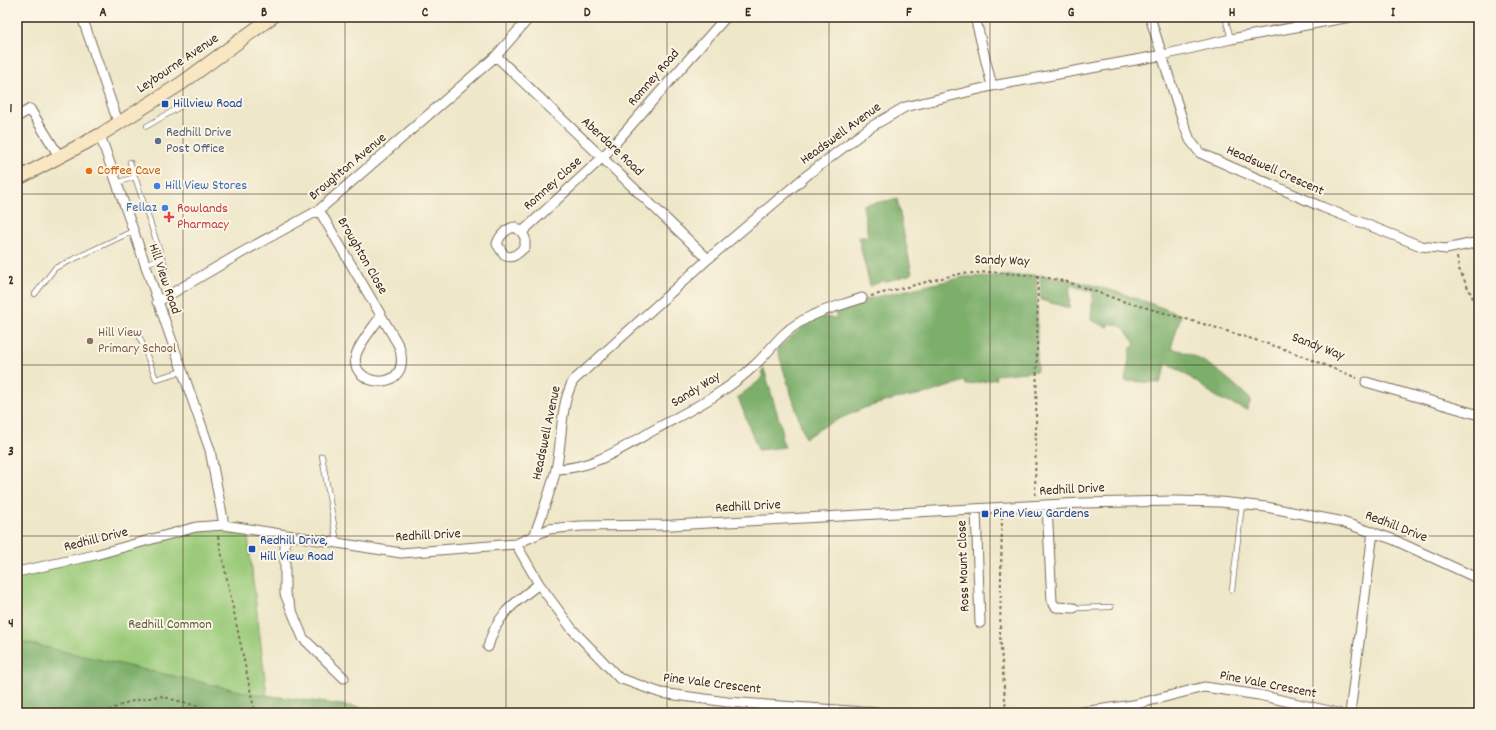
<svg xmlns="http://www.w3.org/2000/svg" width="1496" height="730" viewBox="0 0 1496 730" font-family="Dekko,sans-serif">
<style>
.green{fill:#9bcb7a;stroke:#6b7a4c}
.forest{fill:#7caf6a;stroke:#5c6c44}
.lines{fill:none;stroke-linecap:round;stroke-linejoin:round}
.lane-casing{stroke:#7a6c5a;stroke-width:6}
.street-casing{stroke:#7a6c5a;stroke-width:11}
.secondary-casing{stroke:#7a6c5a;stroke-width:15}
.path{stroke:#7a6c5a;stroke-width:2;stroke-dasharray:3 3;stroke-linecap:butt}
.lane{stroke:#fff;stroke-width:4.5}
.street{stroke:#fff;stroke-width:9}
.secondary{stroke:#f9e7c3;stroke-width:13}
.grid{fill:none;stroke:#3b2a1e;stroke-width:1;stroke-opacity:0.55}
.transit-dot{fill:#1a4fb4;stroke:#fcf5e5;stroke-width:1.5}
.service-dot{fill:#5c6f8a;stroke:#fcf5e5;stroke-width:1.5}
.food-dot{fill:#e8710a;stroke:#fcf5e5;stroke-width:1.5}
.shop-dot{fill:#3f7fe0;stroke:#fcf5e5;stroke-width:1.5}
.health-dot{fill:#e0444e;stroke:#fcf5e5;stroke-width:1.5}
.education-dot{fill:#8d6e63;stroke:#fcf5e5;stroke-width:1.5}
.labels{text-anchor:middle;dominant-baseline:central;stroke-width:4;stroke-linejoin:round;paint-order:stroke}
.street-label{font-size:14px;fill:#3b2a1e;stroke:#fcf5e5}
.transit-label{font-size:14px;fill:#164399;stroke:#fcf5e5;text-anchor:start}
.service-label{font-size:14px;fill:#4e5e75;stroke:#fcf5e5;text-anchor:start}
.food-label{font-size:14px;fill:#c56008;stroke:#fcf5e5;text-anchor:start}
.shop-label{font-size:14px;fill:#366cbe;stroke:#fcf5e5;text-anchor:start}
.health-label{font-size:14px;fill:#be3a42;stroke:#fcf5e5;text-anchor:start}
.education-label{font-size:14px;fill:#785e54;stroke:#fcf5e5;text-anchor:start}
.park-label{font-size:14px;fill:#585a3a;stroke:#fcf5e5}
.neatline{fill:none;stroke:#3b2a1e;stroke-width:1.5}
.grid-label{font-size:13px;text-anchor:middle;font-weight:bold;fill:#3b2a1e}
</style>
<rect width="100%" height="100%" fill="#fcf5e5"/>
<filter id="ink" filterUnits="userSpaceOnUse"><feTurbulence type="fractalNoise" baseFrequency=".025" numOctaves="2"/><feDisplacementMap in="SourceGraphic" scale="8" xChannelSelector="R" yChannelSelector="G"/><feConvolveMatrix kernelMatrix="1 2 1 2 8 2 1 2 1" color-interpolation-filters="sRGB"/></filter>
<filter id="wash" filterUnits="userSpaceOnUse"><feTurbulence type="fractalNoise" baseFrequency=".012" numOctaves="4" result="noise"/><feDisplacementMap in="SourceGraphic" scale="16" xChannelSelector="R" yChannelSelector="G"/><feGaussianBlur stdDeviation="0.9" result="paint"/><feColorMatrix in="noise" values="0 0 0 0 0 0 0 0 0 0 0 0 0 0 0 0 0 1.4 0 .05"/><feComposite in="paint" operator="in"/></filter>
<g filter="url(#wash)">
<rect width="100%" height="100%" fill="#eee7c9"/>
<path class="green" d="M196,527L247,529L267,696L405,713H17V572Z"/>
<path class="forest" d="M897,199L912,274L885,282L882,280L881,282L870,286L858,237H868L863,205Z
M1037,275V371L995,375L996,379L966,385L965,381L929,393L895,399L864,408L828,424L805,438L777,349L811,320L818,317L837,318L832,307L964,277Z
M1040,275C1089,281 1135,297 1181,315L1171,348C1205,357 1226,376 1251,400L1247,410L1218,398L1188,376L1167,363L1160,383L1125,381L1131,348L1135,344L1123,327L1110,323V325L1107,327L1091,320L1093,292L1070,285L1069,308L1041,300Z
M764,369L783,433L781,437L785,447L758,450L738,397L759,381L763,375L762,371Z
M17,641L249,693L405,713H17Z"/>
</g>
<g filter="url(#ink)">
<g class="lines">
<g class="lane-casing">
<path id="lane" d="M1225,17L1231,39
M147,126L188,102
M130,162L135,177
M116,183L135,177L162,258L144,264
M162,258L166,269
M35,294L55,268L133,231
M140,338L156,379L183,371
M322,456L337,542
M1232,590L1242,504
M1074,608L1111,607"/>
</g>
<g class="street-casing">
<path id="street" d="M82,17L118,122
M975,17L992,86
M1150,17L1183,122L1190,140L1200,153L1322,207L1421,246L1446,249L1479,242
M496,56L708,259
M17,117L30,109L59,156
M100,135L210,450L224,525
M319,210L399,346C415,395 348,388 356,355C360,342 373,328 381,316
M522,232L515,227C507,228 499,236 497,244L504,255C513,260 518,253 525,247V238L522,232L603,157L726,17
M157,302L241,253L319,210L496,56L530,17
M1366,382L1479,415
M556,469C592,469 624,447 654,430C690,410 726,393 756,364C770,351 780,334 797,324C816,311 840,306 862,298
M1047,506L1052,602L1056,607L1074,608
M976,509L980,623
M535,534C542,513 551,491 556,469C563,440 559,408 573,381L708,259L806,176L869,128L905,107L992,86L1163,55L1231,39L1350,17
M285,535V594L303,638L344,678
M516,544L539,584L572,629L619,678L661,693L727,702L878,713
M17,572L95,555L196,527L224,525L401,553L516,544L549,529L581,526L672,525L1083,503L1173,501L1220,502L1266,507L1339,521L1392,539L1479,579
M488,647C496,615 514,603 539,584
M1075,713L1133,705L1204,687L1259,695L1338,713
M1350,713L1373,532"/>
</g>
<g class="secondary-casing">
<path id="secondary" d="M17,179L100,135L182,83L272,17"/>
</g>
<path class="path" d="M1457,257L1459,269L1479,311
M871,296L958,274L991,272L1038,276L1068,282L1119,300L1214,327L1287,350L1357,378
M1035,495L1038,276
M1002,517L1000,635L1006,713
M218,536L255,713
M103,713L128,702L160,696L223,713"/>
<use href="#lane" class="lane"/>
<use href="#street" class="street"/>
<use href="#secondary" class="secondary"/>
</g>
</g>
<path class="grid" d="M183,17V713M345,17V713M506,17V713M667,17V713M829,17V713M990,17V713M1151,17V713M1313,17V713M17,194H1479M17,365H1479M17,536H1479"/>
<g class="transit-dot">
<rect x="161" y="100" width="8" height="8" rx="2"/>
<rect x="981" y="510" width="8" height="8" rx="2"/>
<rect x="248" y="545" width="8" height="8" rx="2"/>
</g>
<circle class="service-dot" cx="158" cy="141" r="4"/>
<circle class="food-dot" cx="89" cy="171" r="4"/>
<g class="shop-dot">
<circle cx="157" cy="186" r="4"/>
<circle cx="165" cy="208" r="4"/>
</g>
<path class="health-dot" d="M167 211h4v4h4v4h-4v4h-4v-4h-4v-4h4z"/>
<circle class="education-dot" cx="90" cy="341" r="4"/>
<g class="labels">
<g class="street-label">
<text transform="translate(178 64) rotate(-34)">Leybourne Avenue</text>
<text transform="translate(654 78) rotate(-49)">Romney Road</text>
<text transform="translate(841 134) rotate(-36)">Headswell Avenue</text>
<text transform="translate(612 147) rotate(43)">Aberdare Road</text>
<text transform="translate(348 167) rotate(-40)">Broughton Avenue</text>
<text transform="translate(1275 171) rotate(24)">Headswell Crescent</text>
<text transform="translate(553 184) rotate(-42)">Romney Close</text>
<text transform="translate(362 256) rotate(60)">Broughton Close</text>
<text transform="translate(1002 261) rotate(2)">Sandy Way</text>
<text transform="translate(164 279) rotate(71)">Hill View Road</text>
<text transform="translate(1318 347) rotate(21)">Sandy Way</text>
<text transform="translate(696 390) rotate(-32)">Sandy Way</text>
<text transform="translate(547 433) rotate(-78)">Headswell Avenue</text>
<text transform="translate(1072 490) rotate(-3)">Redhill Drive</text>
<text transform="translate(748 507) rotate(-3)">Redhill Drive</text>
<text transform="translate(1396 527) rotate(21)">Redhill Drive</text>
<text transform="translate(428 536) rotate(-3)">Redhill Drive</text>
<text transform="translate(96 540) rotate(-14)">Redhill Drive</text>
<text transform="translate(964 566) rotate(-92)">Ross Mount Close</text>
<text transform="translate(712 684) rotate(7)">Pine Vale Crescent</text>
<text transform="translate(1268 685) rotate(11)">Pine Vale Crescent</text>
</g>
<g class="transit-label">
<text x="173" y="104">Hillview Road</text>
<text x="993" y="514">Pine View Gardens</text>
<text x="260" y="541">Redhill Drive,<tspan x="260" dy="16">Hill View Road</tspan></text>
</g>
<g class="service-label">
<text x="166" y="133">Redhill Drive<tspan x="166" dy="16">Post Office</tspan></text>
</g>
<g class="food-label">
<text x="97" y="171">Coffee Cave</text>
</g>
<g class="shop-label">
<text x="165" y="186">Hill View Stores</text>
<text x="157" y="208" text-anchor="end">Fellaz</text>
</g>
<g class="health-label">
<text x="177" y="209">Rowlands<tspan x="177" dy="16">Pharmacy</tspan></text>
</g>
<g class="education-label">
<text x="98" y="333">Hill View<tspan x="98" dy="16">Primary School</tspan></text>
</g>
<g class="park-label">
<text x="170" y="625">Redhill Common</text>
</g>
</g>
<rect width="1496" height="730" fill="none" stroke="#fcf5e5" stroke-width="44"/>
<rect x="22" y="22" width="1452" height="686" class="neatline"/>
<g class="grid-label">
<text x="103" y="16">A</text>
<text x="264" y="16">B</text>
<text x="425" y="16">C</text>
<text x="587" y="16">D</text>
<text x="748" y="16">E</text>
<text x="909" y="16">F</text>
<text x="1071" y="16">G</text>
<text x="1232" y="16">H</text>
<text x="1393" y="16">I</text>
<text x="11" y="112">1</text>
<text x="11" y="284">2</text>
<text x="11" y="455">3</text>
<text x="11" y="627">4</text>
</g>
</svg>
